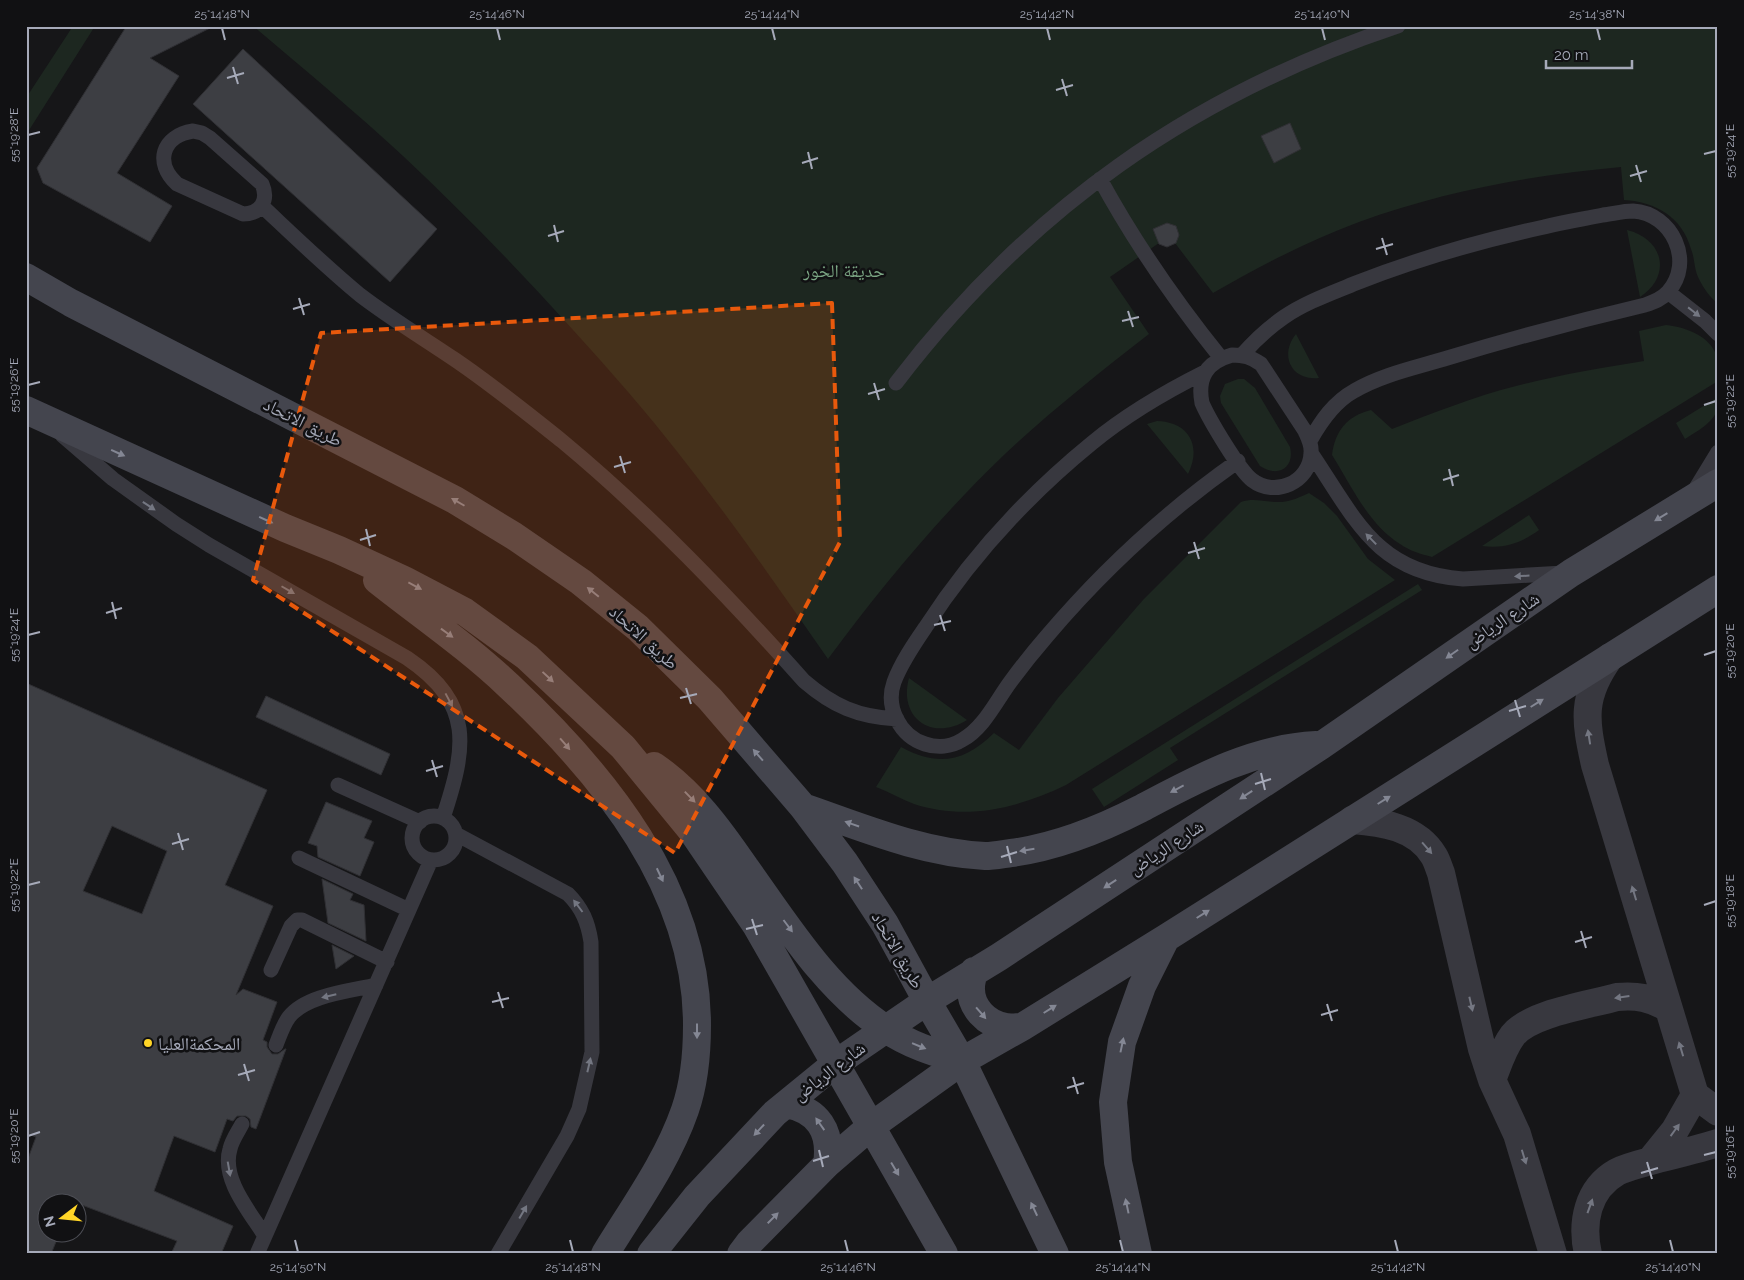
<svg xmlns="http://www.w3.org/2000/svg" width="1744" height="1280" viewBox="0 0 1744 1280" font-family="Raleway,'Noto Naskh Arabic',sans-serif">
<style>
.green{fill:#1d2720}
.building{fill:#3d3e43;stroke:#303034;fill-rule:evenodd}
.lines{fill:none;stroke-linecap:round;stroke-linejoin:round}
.lane{stroke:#38383f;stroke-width:15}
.street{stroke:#38383f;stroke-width:28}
.secondary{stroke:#44454e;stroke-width:28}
.oneway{fill:#747782}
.oneway2{fill:#848794}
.marked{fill:#e8590c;fill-opacity:0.2;stroke:#e8590c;stroke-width:4;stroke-dasharray:10 6;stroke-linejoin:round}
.ticks{fill:none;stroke:#a6aab9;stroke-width:2}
.poi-dot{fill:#ffd527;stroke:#111113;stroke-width:2}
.labels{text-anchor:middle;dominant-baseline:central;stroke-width:5;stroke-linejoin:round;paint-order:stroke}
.park-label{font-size:18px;fill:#7ba684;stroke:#111113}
.street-label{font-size:18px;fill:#a6aab9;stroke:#111113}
.poi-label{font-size:18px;fill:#a6aab9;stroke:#111113;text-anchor:start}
.neatline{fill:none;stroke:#a6aab9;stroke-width:2}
.ticks-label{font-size:12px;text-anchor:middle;fill:#a6aab9}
</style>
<rect width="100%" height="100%" fill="#161618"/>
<path class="green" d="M73,26H95L26,135V98Z
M253,26H1718V304C1710,297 1704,289 1699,279C1694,270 1695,259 1691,249C1682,217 1656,202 1624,200L1621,167C1532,175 1444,191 1359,222C1308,241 1260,266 1213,293L1175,243H1159L1110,277L1149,334C1100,372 1051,411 1006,453C940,516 882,586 828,659C765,568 701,477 629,393C558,311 483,231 403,156C354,111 304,69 253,26Z
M1627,230C1664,239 1672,276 1640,297Z
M1666,325C1686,327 1714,337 1718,361C1719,367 1718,375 1718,381L1432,557C1421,554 1410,551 1400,544C1368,524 1351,485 1332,455C1335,431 1347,416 1371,410L1392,429C1433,413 1473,397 1516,386C1558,375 1601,368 1644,361L1639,331Z
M1296,334L1319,378C1291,381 1279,355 1296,334Z
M1238,379H1244L1255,388L1290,447C1295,468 1278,478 1260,466L1221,403L1220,396L1225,384Z
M1718,397C1718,401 1719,406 1717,410C1713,423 1696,432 1685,439L1676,423Z
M1157,421C1189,422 1202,446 1188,474L1147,424Z
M1309,493L1324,503L1337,516L1368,559L1395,580L1066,785C1018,808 967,821 914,804C901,799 889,792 876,787L901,747C937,767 965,762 994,733L1019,750L1058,698L1143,600L1241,502C1255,497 1267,503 1282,502C1292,501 1300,497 1309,493Z
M1529,515L1539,530C1521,543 1505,549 1482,546Z
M1418,584L1422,590L1170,748L1178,760L1104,807L1092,789Z
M909,678L967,720C932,742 898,718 909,678Z"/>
<path class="building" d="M214,26L150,58L179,76L117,173L172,206L150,242L43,183L37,168L126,27Z
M243,49L437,229L390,282L193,104Z
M1290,123L1301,149L1274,163L1261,136Z
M1167,223L1176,226L1179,235L1176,243L1167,247L1159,244L1153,229Z
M26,683L267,790L225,885L273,906L236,995L243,989L277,1002L263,1040L267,1042V1047L272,1054H278L285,1049H286L256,1129L251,1127L250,1119L246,1116H237L233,1121L227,1119L215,1152L174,1136L154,1191L233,1226L221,1254H171L177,1241L74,1202H48V1232H60L51,1254H36L26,1250V1164L36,1137L26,1133ZM112,826L167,851L142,914L83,891Z
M266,696L390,754L381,775L256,717Z
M326,802L372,821L364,838L374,842L360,876L318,857L317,846L308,843Z
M322,879L353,894L350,900L364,905L366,941L328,923Z
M332,945L354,956L336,969Z"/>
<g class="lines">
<path class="lane" d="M193,131L202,133L210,138L262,184C269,200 261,214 243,214L177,184C154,163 162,136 193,131Z
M1100,179C1135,243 1175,301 1221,358
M262,206C294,236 326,267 360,295C390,318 423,338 454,359C491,384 527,413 562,441C650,514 728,596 804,681C833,706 858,717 897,719
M1668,292L1705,321L1718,334
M1232,355C1244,355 1251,357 1261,364L1305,431C1308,438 1312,445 1311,453C1310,482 1275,498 1252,480C1239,470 1209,419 1202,403C1197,377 1207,362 1232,355Z
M1242,355C1255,340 1268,328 1284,317C1306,302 1332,293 1356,283C1417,259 1480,241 1544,227C1563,222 1583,219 1603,215C1612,214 1623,211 1633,211C1672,213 1695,262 1668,292C1662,299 1654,302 1645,305C1577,321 1510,339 1444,359C1414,368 1381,375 1354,391C1334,402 1321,421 1310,441
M1205,372C1165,392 1127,414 1092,443C1027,496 971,557 925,628C914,644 901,663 894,682C885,707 900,736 925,744C937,748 951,747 962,740C984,728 996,701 1011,681C1022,666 1034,651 1047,636C1103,570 1167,511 1238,461
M896,383C1028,210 1191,95 1398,26
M62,435L113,479L176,524L209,545L407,658C475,704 466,748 443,818
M1311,453C1355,518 1376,573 1463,579L1564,573
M1693,493L1718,452
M338,785L420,822
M412 838a22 22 0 1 1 44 0a22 22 0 1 1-44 0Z
M456,834L568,894C582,908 588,922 591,942L592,1052L579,1109L567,1136L498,1254
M299,858L409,910
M271,970L291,926L297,920H302L387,962
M276,1045C280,1035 283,1025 289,1017C306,995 350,991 376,985
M242,1124C238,1132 232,1140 230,1149C221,1179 250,1212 265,1236
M257,1254L431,860"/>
<path class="street" d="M1610,657C1581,697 1585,720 1595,765L1695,1095L1718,1112
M1352,820C1381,822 1417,827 1434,856C1437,861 1439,868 1441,873L1482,1049L1492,1080L1517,1134L1553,1254
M1492,1080C1498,1065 1503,1048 1513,1035C1531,1013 1589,1005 1617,997C1637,995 1651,998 1668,1008
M1650,1161L1675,1130L1695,1095
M1588,1254C1581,1223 1587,1189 1617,1172C1629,1166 1644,1163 1658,1159C1678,1154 1698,1149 1718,1143"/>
<path class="secondary" d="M26,277L71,303L455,500L514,536L581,582L638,628L710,699L803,807L845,863L885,924L927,1001L962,1061L1055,1254
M26,410L285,528L339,550L404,580L465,612L527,657L623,747L692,831L756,925L944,1254
M377,580C421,615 468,647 509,686C604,775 697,888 697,1025C697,1053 694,1084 685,1110C667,1162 633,1208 605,1254
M654,766C692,792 719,829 745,867C786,924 826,990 886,1029C909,1045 936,1053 962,1061
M803,807C861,827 922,853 985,856C994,856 1003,854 1011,853C1057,847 1099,830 1140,809C1195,780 1252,748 1316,745
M974,971C973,976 971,982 971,987C970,1007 986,1024 1006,1027C1011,1028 1017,1027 1022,1027
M786,1104C818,1110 832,1131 827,1164
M651,1254L697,1196L775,1113L835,1064L927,1001L999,957L1322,745L1571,573L1718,483
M741,1254L750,1242L827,1164L870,1127L962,1061L1022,1027L1166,938L1718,589
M1138,1254L1118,1162L1113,1102L1122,1042L1142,986L1166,938"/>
</g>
<defs><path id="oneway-solid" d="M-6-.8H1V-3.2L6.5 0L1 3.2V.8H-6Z" transform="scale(1.25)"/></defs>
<g class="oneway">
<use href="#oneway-solid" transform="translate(1694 312) rotate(38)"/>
<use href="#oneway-solid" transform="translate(149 506) rotate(34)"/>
<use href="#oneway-solid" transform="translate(1371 539) rotate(-134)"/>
<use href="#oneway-solid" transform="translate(1522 576) rotate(177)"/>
<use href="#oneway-solid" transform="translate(288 590) rotate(30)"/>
<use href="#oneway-solid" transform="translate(449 700) rotate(62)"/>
<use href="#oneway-solid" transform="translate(1589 737) rotate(-99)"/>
<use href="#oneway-solid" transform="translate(1427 848) rotate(49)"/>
<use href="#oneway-solid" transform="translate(1634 893) rotate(-107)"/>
<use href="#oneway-solid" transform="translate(578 906) rotate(-127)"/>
<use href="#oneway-solid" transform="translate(329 996) rotate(167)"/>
<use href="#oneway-solid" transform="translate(1622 997) rotate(172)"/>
<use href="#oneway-solid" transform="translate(1471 1004) rotate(77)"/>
<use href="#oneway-solid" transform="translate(1681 1049) rotate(-107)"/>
<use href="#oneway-solid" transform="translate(589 1065) rotate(-77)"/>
<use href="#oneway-solid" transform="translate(1675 1130) rotate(-54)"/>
<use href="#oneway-solid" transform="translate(1524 1157) rotate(73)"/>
<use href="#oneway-solid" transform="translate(229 1169) rotate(80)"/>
<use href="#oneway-solid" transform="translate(1590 1206) rotate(-70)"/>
<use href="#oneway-solid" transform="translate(523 1212) rotate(-60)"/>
</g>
<g class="oneway2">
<use href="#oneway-solid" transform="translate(118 453) rotate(24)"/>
<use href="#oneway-solid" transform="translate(458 502) rotate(-150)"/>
<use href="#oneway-solid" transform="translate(1661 517) rotate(149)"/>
<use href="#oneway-solid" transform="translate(266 520) rotate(24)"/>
<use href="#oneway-solid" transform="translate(415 586) rotate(28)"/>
<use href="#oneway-solid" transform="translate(593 592) rotate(-141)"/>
<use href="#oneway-solid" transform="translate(447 633) rotate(36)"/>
<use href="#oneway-solid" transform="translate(1452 654) rotate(145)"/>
<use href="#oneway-solid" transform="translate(548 677) rotate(43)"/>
<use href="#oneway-solid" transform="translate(1537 703) rotate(-32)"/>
<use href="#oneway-solid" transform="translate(565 744) rotate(49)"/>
<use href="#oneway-solid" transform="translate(758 755) rotate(-131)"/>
<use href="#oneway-solid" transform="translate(1177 789) rotate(152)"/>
<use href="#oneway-solid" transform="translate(1246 795) rotate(147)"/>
<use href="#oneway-solid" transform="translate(690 797) rotate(46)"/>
<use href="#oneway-solid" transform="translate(1384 800) rotate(-32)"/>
<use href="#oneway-solid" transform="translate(852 824) rotate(-161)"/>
<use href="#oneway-solid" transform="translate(1027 850) rotate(171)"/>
<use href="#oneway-solid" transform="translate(660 875) rotate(65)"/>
<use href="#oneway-solid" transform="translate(858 883) rotate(-123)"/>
<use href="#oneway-solid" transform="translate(1110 884) rotate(147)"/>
<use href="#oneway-solid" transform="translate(1203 914) rotate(-32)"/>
<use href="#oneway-solid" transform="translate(788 926) rotate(53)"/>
<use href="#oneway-solid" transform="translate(1050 1009) rotate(-32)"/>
<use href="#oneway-solid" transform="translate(981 1013) rotate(49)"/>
<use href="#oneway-solid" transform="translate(697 1031) rotate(90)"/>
<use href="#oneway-solid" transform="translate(1122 1045) rotate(-78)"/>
<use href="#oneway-solid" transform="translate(919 1046) rotate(22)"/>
<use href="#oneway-solid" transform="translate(820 1124) rotate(-125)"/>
<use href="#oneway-solid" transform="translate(759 1130) rotate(133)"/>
<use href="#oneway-solid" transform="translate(895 1169) rotate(59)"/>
<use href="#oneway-solid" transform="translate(1127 1206) rotate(-102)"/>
<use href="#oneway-solid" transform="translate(1034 1209) rotate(-115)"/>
<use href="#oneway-solid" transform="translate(773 1218) rotate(-45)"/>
</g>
<path class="marked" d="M832,303L840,542L675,853L253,580L321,333Z"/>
<path class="ticks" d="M222,28L225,40M497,28L500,40M772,28L775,40M1047,28L1050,40M1322,28L1325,40M1597,28L1600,40M233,67L238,84M227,78L244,73M1062,79L1067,96M1056,90L1073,85M28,135L40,132M808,152L812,169M1704,154L1716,151M802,163L818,158M1636,165L1641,182M1630,176L1647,171M554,225L558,242M548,236L564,231M1382,238L1387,255M1376,249L1393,244M299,298L304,315M293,309L310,304M1128,311L1133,327M1122,321L1139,317M874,383L879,400M28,385L40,382M868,394L885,389M1704,405L1716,401M620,456L625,473M614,467L631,462M1449,469L1453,486M1443,480L1459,475M366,529L370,546M360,540L376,535M1194,542L1199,559M1188,553L1205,548M112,602L116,619M106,613L122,608M940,615L945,631M934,625L951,621M28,635L40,632M1704,655L1716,651M686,688L691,704M680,698L697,694M1515,700L1520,717M1509,711L1526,706M432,760L437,777M426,771L443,766M1261,773L1265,790M1255,784L1271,779M178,833L183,850M172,844L189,839M1007,846L1011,863M1001,857L1017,852M28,885L40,882M1704,905L1716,901M752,919L757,935M746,929L763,925M1581,931L1586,948M1575,942L1592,937M498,992L503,1008M492,1002L509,998M1327,1004L1332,1021M1321,1015L1338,1010M244,1064L249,1081M238,1075L255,1070M1073,1077L1078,1094M1067,1088L1084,1083M28,1136L40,1132M819,1150L823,1167M1704,1155L1716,1152M813,1161L829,1156M1647,1162L1652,1179M1641,1173L1658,1168M295,1240L298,1252M570,1240L573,1252M845,1240L848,1252M1120,1240L1123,1252M1395,1240L1398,1252M1670,1240L1673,1252"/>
<circle class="poi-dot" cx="148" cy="1043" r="5"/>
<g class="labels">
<g class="park-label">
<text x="844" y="270">حديقة الخور</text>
</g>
<g class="street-label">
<text transform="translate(303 422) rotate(27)">طريق الاتحاد</text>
<text transform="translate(1502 620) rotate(-34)">شارع الرياض</text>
<text transform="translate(644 637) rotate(42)">طريق الاتحاد</text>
<text transform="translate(1166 847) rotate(-33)">شارع الرياض</text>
<text transform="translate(898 950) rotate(60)">طريق الاتحاد</text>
<text transform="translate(829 1071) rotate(-37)">شارع الرياض</text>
</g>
<g class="poi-label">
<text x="158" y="1043">المحكمةالعليا</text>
</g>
</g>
<rect width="1744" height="1280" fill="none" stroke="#111113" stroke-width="55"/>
<g transform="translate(62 1218) rotate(254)"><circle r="24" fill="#111113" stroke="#4d4e55"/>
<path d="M0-4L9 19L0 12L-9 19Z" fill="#ffd527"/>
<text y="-8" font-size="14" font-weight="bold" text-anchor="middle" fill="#a6aab9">N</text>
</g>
<path d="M1546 60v8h86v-8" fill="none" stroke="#a6aab9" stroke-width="2.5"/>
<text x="1554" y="60" font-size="15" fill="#a6aab9" stroke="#111113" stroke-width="4" paint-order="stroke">20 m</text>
<rect x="28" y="28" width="1688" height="1224" class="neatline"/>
<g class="ticks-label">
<text x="222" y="18">25°14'48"N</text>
<text x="497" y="18">25°14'46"N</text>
<text x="772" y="18">25°14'44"N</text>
<text x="1047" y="18">25°14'42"N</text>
<text x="1322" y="18">25°14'40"N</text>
<text x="1597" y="18">25°14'38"N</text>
<text transform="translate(14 135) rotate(-90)" y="4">55°19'28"E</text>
<text transform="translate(1730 151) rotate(-90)" y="4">55°19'24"E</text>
<text transform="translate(14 385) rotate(-90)" y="4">55°19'26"E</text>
<text transform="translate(1730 401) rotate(-90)" y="4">55°19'22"E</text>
<text transform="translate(14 635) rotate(-90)" y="4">55°19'24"E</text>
<text transform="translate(1730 651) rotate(-90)" y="4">55°19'20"E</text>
<text transform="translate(14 885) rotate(-90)" y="4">55°19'22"E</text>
<text transform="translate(1730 901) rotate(-90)" y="4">55°19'18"E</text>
<text transform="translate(14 1136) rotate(-90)" y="4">55°19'20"E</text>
<text transform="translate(1730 1152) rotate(-90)" y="4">55°19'16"E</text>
<text x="298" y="1271">25°14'50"N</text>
<text x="573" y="1271">25°14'48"N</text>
<text x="848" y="1271">25°14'46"N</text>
<text x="1123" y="1271">25°14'44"N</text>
<text x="1398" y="1271">25°14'42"N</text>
<text x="1673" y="1271">25°14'40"N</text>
</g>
</svg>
